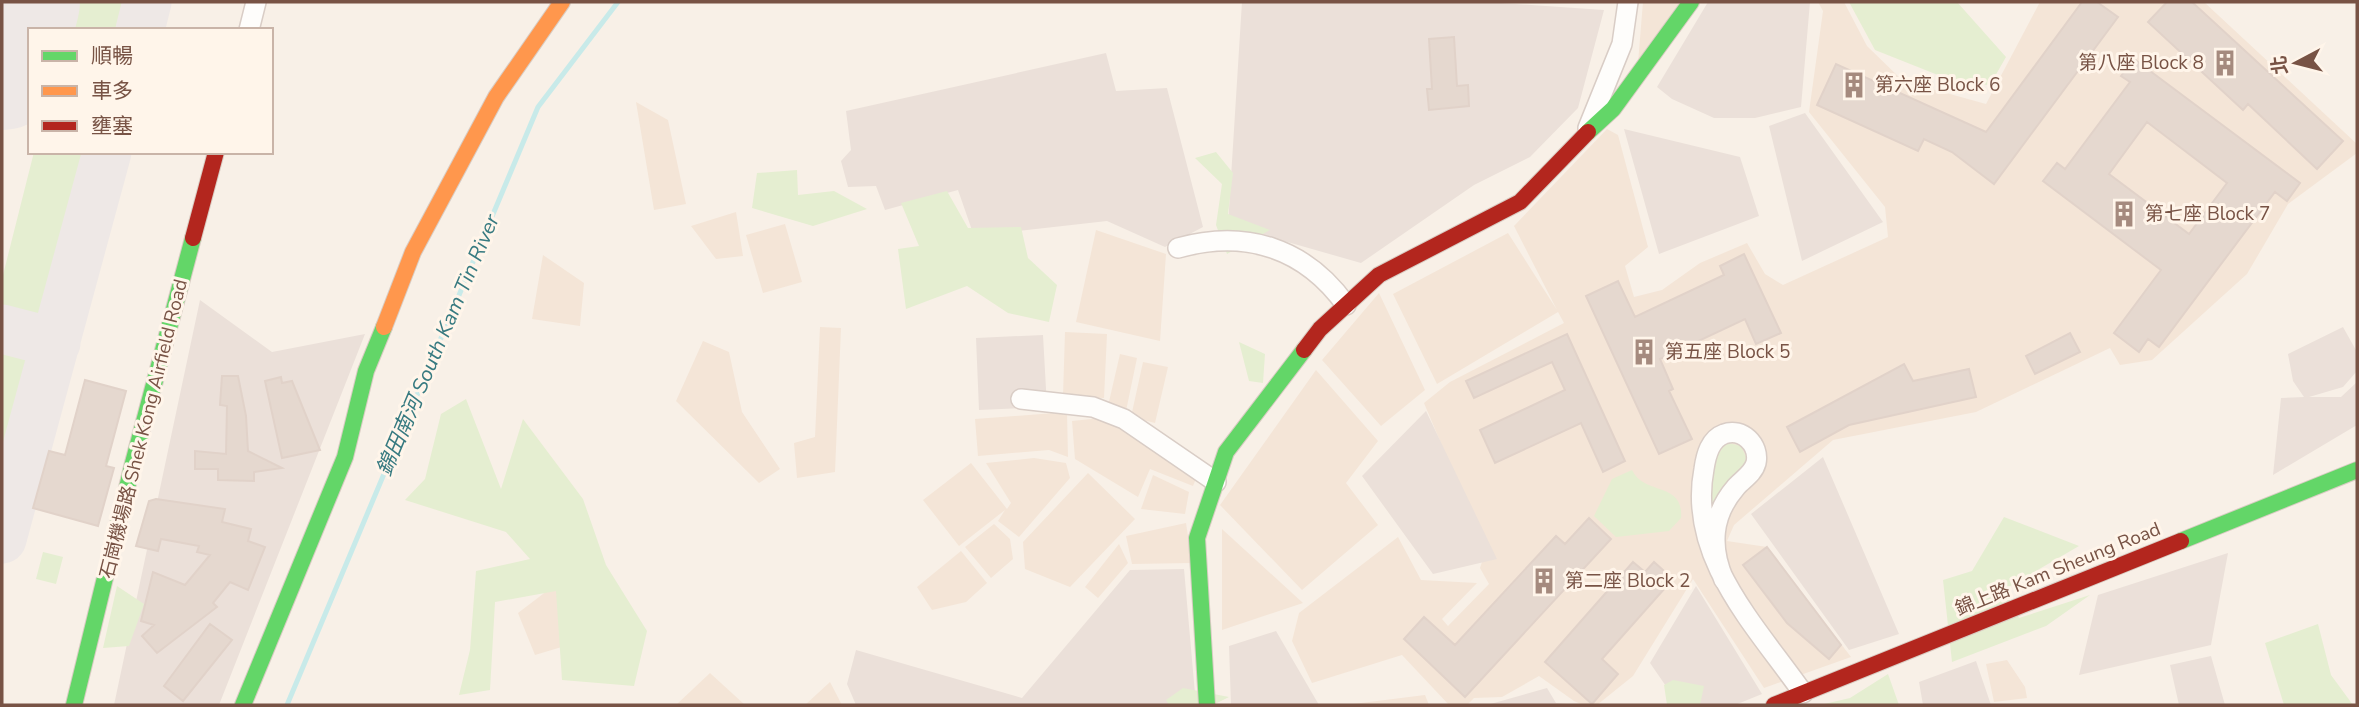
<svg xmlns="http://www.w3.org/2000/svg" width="2359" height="707" viewBox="0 0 2359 707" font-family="'Nunito Sans','Noto Sans TC',sans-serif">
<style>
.residential{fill:#f4e5d7}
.industrial{fill:#ebe0d9}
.green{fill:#e5eed1}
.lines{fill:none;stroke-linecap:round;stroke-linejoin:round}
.stream{stroke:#c8eae9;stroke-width:5}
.taxiway{stroke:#eee8e6;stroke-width:49}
.runway{stroke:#eee8e6;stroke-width:122}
.building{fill:#e5d8cf;stroke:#e1d2c9;stroke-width:2;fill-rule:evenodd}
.street-casing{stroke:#d9cdc6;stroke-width:22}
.fast-casing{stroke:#d9ccc3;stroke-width:18}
.slow-casing{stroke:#d9ccc3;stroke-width:18}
.jam-casing{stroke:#d9ccc3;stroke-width:18}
.street{stroke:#fefdfb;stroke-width:19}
.fast{stroke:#63d668;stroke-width:16}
.slow{stroke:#ff974d;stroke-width:16}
.jam{stroke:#b3261e;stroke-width:16}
.labels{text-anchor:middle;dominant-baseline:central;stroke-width:6;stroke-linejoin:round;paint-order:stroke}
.poi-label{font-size:19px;fill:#785345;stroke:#fff5ea;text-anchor:start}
.street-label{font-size:19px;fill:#785345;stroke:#fff5ea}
.water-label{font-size:21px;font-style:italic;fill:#377a80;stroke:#fff5ea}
</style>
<rect width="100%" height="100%" fill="#f8f0e7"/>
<path class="residential" d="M1643,2H1680L1638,63Z
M1818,2H1844L1867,46L1903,81L1986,104L2040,2H2204L2357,144V153L2288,204L2247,274L2152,360L2120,365L2110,348L1976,412L1833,440L1734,525L1727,541L1767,547L1851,657L1764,688L1693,579L1633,676L1597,705H1583L1574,701L1539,676L1502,697L1474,698L1467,705H1449L1402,655L1312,683L1292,641L1299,613L1398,537L1421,580L1477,583L1442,619L1448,626L1489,584L1480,568L1486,550L1424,403L1450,382L1564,323L1558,312L1437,384L1393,294L1508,233L1557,310L1514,226L1607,129L1618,135L1648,247L1625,266L1634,297L1662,290L1700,263L1747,243L1765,274L1783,285L1888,237L1885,207L1809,112L1823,11Z
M636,102L668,120L686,204L654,210Z
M736,212L743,256L716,259L691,226Z
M785,224L802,282L763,293L746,235Z
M1096,230L1166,254L1160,341L1076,322Z
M543,255L584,283L580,326L532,319Z
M1379,293L1425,390L1381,426L1322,360Z
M820,327L841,328L835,472L797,478L794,443L815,437Z
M1065,332L1107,334L1104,398L1063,396Z
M703,341L729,352L742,412L780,469L759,483L676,401Z
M1120,354L1137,358L1126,411L1108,406Z
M1143,362L1168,367L1155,423L1131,417Z
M1316,370L1378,441L1346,483L1378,525L1302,590L1220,505Z
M1067,412L1068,457L1049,450L978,456L975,419Z
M1101,418L1198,474L1193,486L1150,469L1138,497L1075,459L1072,421Z
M1034,458L1066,463L1070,478L1019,537L998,521L1005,510L959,546L923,500L971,463L1007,509L1011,503L986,463Z
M1088,473L1135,519L1070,587L1025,569L1023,542Z
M1153,475L1189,492L1185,514L1141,509Z
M1186,523L1192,563L1132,564L1126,536Z
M994,524L1010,539L1013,559L991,578L965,547Z
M1222,529L1303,603L1222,630Z
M1119,544L1128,563L1098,598L1085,587Z
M961,551L987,583L966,602L932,610L917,587Z
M560,581L575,643L535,655L518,613Z
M2007,660L2025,687L2027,698L1994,702L1986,664Z
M710,673L745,705H676Z
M830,682L842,705H805Z
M1425,695L1429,705H1345Z"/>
<path class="industrial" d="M1242,2H1487L1604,10L1578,108L1530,157L1474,185L1361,263L1228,225Z
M1708,2H1810L1801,107L1755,118H1714L1672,99L1657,87Z
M1106,53L1116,91L1167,88L1203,227L1165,247L1107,221L974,236L958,190L885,210L876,186L848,187L841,161L851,150L846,111Z
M1805,113L1883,222L1802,261L1769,126Z
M1624,129L1740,157L1759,216L1659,254Z
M200,300L272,352L365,334L219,705H114Z
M2343,327L2357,352V371L2343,387L2309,397H2341L2357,382V425L2273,475L2281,398L2304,397L2293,381L2288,354Z
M1043,335L1047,407L979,410L976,338Z
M1426,411L1497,559L1433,574L1362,476Z
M1823,457L1899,634L1849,650L1751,514Z
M2228,553L2211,645L2079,675L2098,595Z
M1184,569L1196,705H856L847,684L856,650L1022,698L1130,570Z
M1696,586L1762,694L1735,705H1679L1650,663Z
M1276,631L1319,705H1231L1229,646Z
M2211,656L2225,705H2179L2170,665Z
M1976,661L1991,705H1923L1919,682Z
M1547,688L1556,703L1578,705H1487Z"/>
<path class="green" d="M74,2H136L129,30H67Z
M1849,2H1957L2006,57L1990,85L1958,83L1875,50Z
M34,152H96L51,329L2,316V279Z
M1216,152L1233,173L1228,214L1270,230L1227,254L1216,225L1222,184L1195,158Z
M797,170L798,195L834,191L867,209L813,226L752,208L757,173Z
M947,191L968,228L1021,227L1028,258L1057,285L1049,322L1008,313L967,286L906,309L898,249L919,246L901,203Z
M2,336L45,348L2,514Z
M1239,342L1265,354L1263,383L1249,381Z
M466,399L501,489L523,419L583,499L606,565L647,631L634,686L562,680L556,591L495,602L490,690L459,695L470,650L476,571L530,559L506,532L405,500L425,479L441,414Z
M1729,443L1741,446L1746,457L1745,463L1723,486L1711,508C1711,490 1710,453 1729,443Z
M1632,470C1644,496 1684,481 1681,518L1669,531L1616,537L1594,516L1612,479Z
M2004,517L2079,546L2005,589L2019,618L2090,595L2046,626L1952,662L1943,580L1972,571Z
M43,552L63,557L56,584L36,579Z
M117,586L144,604L129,646L103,648Z
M2318,624L2331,675L2353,705H2284L2265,643Z
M1888,674L1899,705H1820L1850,698Z
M1673,680L1704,686L1700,705H1667L1664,685Z
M1183,688L1229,697L1213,705H1169L1166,700Z"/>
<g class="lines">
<path class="stream" d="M287,705L538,107L618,2"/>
<path class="taxiway" d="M140,30L147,2
M2,90L30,97
M2,329L56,343
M2,539L107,152"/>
<path class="runway" d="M2,69L19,2"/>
</g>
<path class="building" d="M2082,2H2097L2118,17L1994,184L1952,152L1924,139L1918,151L1817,105L1836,64L1986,132Z
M2167,2H2192L2343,141L2317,169L2248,104L2243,110L2148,22Z
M1454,37L1457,86L1468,85L1469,106L1429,110L1427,89H1432L1429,39Z
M2134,59L2300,183L2287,201L2275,192L2159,347L2148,339L2139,352L2114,333L2161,270L2043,181L2057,163L2065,169L2130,82L2121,76ZM2147,122L2227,183L2189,234L2109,174Z
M1744,254L1781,333L1756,344L1745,319L1660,359L1673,389L1669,391L1692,439L1659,454L1586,296L1618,281L1635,317L1724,275L1720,266Z
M2070,333L2080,352L2035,374L2026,356Z
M1567,334L1625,461L1603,472L1581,423L1495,463L1480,430L1565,390L1552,362L1474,398L1466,381Z
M1904,364L1913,381L1969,369L1976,397L1849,425L1800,452L1787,427Z
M222,376H238L246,416L248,451L282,468L254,472V481L218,480V469H195V451L226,454L227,406L220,405Z
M281,377L282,383L292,381L320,450L282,458L265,381Z
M85,380L126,391L106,466L114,468L98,526L33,508L49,451L65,455Z
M156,499L225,509L222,522L251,529L248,541L265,547L248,590L230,582L213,603L217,607L157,653L142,636L154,625L141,621L153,572L185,585L210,555L197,552L199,546L161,539L158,551L136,546L149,501Z
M1589,518L1611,539L1465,697L1404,639L1424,617L1455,645L1556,536L1565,544Z
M1767,547L1841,645L1829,659L1787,623L1743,565Z
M1633,562L1645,572L1654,562L1673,579L1602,659L1618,674L1592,704L1545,662Z
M210,624L232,640L183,701L164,686Z"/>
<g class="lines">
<g class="street-casing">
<path id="street" d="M249,30L256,2
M1588,128L1622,44L1628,2
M1178,248C1246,229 1305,248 1346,305
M1021,399L1093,407L1124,419L1216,482
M1724,580C1710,547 1711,516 1736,487C1743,479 1753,474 1756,463C1760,445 1742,427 1724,434C1710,439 1706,455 1704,469C1687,557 1756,626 1803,693"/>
</g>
<g class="fast-casing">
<path id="fast" d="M1588,132L1613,109L1691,2
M2181,541L2357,470
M74,705L133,463L193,238
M243,705L345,457L366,371L384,327
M1207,705L1197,538L1226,452L1304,350"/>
</g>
<g class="slow-casing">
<path id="slow" d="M384,327L413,252L496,97L562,2"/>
</g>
<g class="jam-casing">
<path id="jam" d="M193,238L216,152
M1304,350L1320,329L1379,275L1520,202L1588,132
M1774,705L2181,541"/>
</g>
<use href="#street" class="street"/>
<use href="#fast" class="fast"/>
<use href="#slow" class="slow"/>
<use href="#jam" class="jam"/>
</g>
<defs>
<g id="building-bare" transform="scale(2.1)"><path d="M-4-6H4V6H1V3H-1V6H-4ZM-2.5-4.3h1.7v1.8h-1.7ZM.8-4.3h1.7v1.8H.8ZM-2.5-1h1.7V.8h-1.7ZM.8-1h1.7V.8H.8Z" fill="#a58a7e" stroke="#fff5ea" stroke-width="2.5" paint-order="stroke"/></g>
</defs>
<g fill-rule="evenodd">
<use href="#building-bare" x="2225" y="63"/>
<use href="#building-bare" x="1854" y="85"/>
<use href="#building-bare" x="2124" y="214"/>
<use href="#building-bare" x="1644" y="352"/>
<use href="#building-bare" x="1544" y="581"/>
</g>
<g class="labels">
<g class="poi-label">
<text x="2204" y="63" text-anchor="end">第八座 Block 8</text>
<text x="1875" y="85">第六座 Block 6</text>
<text x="2145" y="214">第七座 Block 7</text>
<text x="1665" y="352">第五座 Block 5</text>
<text x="1565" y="581">第二座 Block 2</text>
</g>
<g class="street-label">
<text transform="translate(144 429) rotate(-76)">石崗機場路 Shek Kong Airfield Road</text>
<text transform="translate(2058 569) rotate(-22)">錦上路 Kam Sheung Road</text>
</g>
<g class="water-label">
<text transform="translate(438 345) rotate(-67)">錦田南河 South Kam Tin River</text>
</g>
</g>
<rect width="2359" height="707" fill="none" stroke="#785345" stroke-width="7"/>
<rect x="28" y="28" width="245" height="126" fill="#fff5ea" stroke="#c9b4a8" stroke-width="2"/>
<rect x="42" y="51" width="35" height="10" fill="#63d668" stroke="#c9b4a8" stroke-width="2"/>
<text x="91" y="63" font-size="21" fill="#785345">順暢</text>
<rect x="42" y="86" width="35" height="10" fill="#ff974d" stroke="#c9b4a8" stroke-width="2"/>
<text x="91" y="98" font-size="21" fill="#785345">車多</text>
<rect x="42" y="121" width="35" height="10" fill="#b3261e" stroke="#c9b4a8" stroke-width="2"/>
<text x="91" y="133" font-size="21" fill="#785345">壅塞</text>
<g transform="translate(2296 63) rotate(263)" stroke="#fff5ea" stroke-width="5" paint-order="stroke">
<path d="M0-5L12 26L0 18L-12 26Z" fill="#785345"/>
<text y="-10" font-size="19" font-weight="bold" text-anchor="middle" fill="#785345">北</text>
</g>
</svg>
